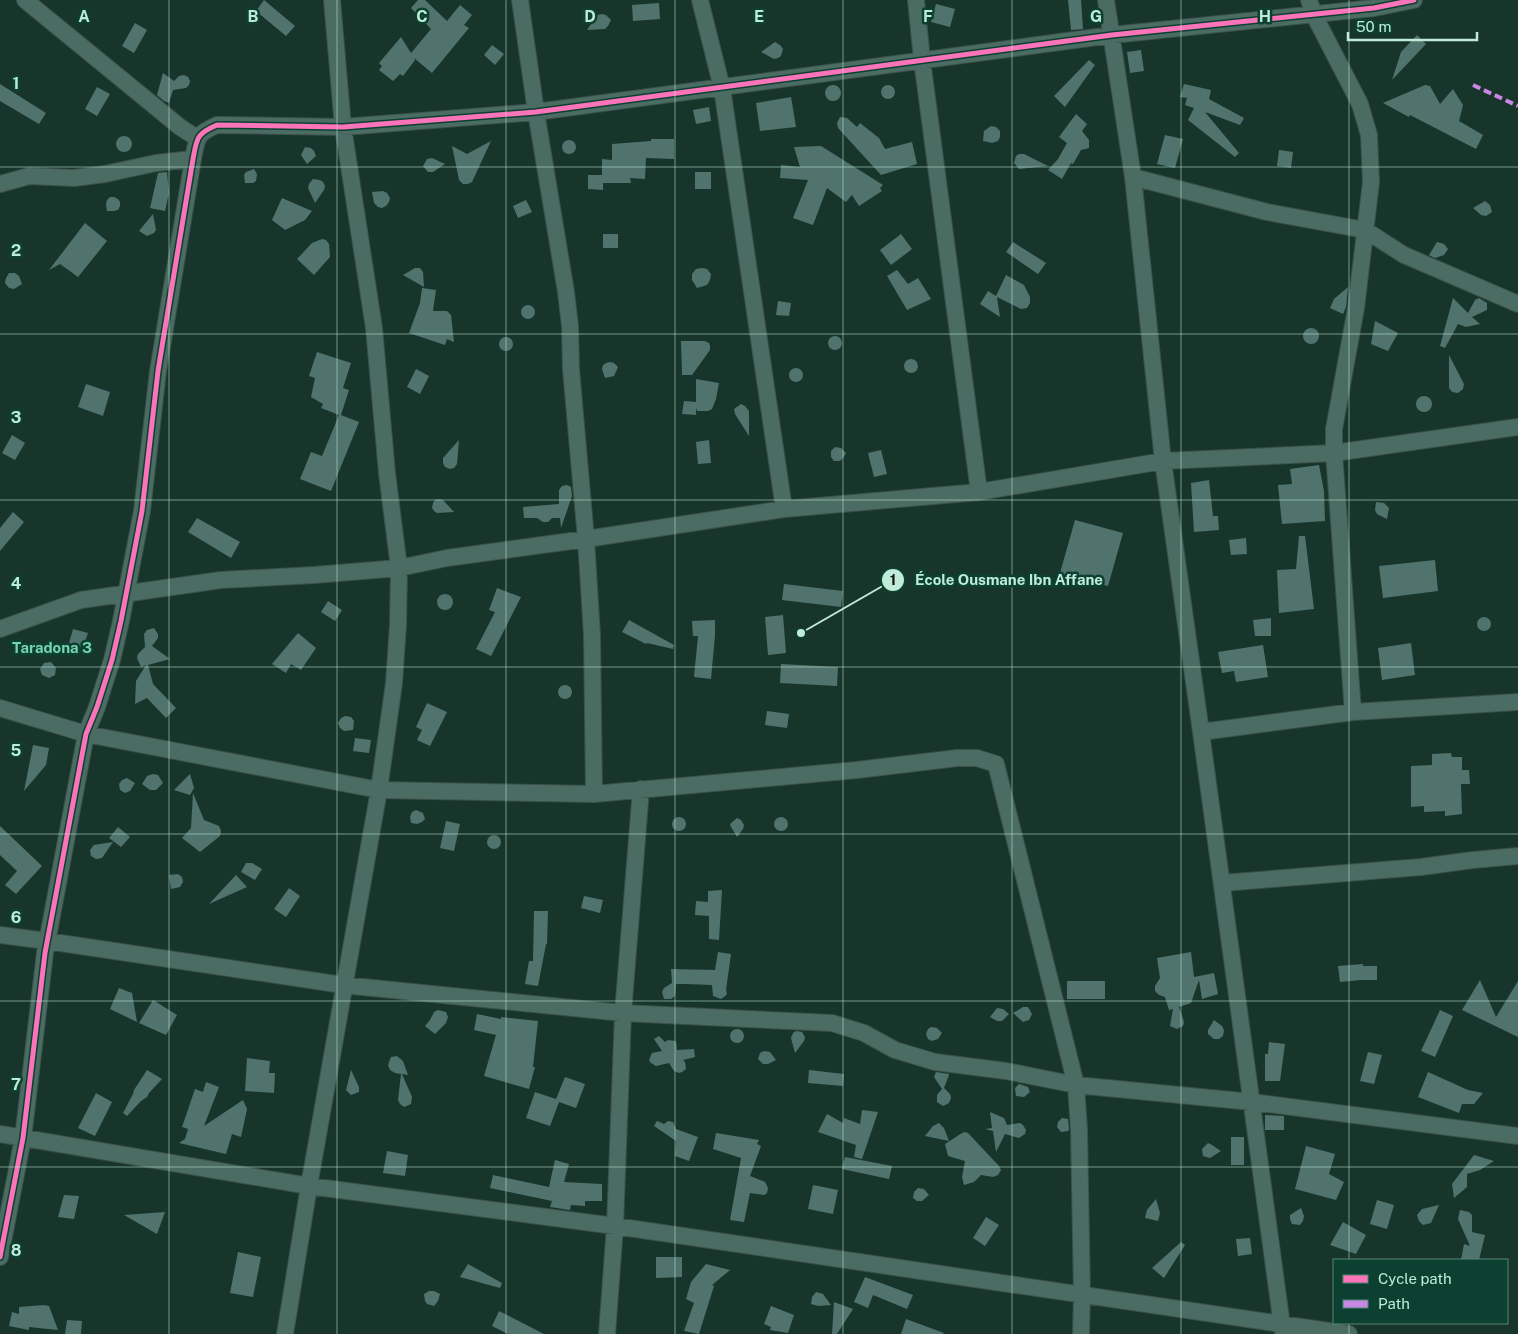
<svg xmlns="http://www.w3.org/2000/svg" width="1518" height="1334" viewBox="0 0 1518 1334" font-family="'Public Sans',sans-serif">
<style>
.building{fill:#51736d}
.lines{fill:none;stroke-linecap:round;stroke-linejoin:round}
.minor-casing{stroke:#3a5149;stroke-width:18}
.minor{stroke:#4b6c62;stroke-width:16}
.quiet{stroke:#c787e3;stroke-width:4;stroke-dasharray:8 4;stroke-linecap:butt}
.cycleway-casing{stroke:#0c4131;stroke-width:8}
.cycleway{stroke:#fb73b8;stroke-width:5}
.grid{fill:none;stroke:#c0ebd9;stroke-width:1;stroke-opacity:0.55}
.labels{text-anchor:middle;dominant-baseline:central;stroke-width:5;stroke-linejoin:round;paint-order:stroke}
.neighbourhood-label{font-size:15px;font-weight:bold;fill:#77d3b2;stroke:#0c4131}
.grid-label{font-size:16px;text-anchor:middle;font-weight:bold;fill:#c0ebd9;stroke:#0c4131;stroke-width:5;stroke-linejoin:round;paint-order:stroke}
.leader{fill:none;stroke:#c0ebd9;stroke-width:2}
.callout-dot{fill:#c0ebd9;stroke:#0c4131;stroke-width:2}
.mark-label{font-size:15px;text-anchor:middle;font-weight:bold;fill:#111}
.callout-label{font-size:15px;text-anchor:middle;font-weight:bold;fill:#c0ebd9;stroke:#0c4131;stroke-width:5;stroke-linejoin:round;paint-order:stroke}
</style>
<rect width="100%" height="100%" fill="#18352c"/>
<path class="building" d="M264,0L295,26L286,36L256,11Z
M418,0H425L447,21L460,5L472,15L464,25L469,28L432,73L414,58L415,60L403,76L400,74L393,81L379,70L382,66L379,63L401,37L411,53L431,29L411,8Z
M1068,0H1081L1083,29L1071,30Z
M659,3L660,19L633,21L632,5Z
M936,4L955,9L950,27L931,22Z
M602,14L606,15L611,20L608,26L605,29L587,30L597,15Z
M135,23L147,30L134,53L122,46Z
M1417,35L1426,44L1392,80L1401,52Z
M775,42L780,45L783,49L781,56L778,58L774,59L761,52Z
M492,45L504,54L495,65L484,55Z
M1141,50L1144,71L1130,73L1127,52Z
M1089,60L1095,65L1065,107L1054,96Z
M163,73L174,81L179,76L184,75L188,77L190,81L189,85L186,88L173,90L169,103L164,101L157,95Z
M0,84L46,113L39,124L0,101Z
M1184,84L1211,90L1209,99L1244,118L1240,125L1205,112L1239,153L1235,157L1188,120L1194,108L1185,105L1187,98L1180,97Z
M881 92a7 7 0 1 1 14 0a7 7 0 1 1-14 0Z
M1425,85L1430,86L1440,104L1453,89L1463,105L1459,121L1483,135L1476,149L1410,115L1409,117L1383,103Z
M825 93a8 8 0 1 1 16 0a8 8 0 1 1-16 0Z
M97,87L110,94L97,116L85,109Z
M791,97L796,127L760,131L756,103Z
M709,107L711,121L696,124L693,110Z
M1076,114L1087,124L1082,131L1089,140V148L1081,150L1073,164L1071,163L1062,179L1048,170L1058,159L1067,143L1059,137Z
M840,117L847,118L857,127L860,123L879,138L885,149L912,142L917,164L881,175L838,128L837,123Z
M991,126L996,127L1000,131V137L998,141L992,143L983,141L984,131Z
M1165,135L1183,139L1175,168L1157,164Z
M116 144a8 8 0 1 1 16 0a8 8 0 1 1-16 0Z
M651,139H674V159L646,158L645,179L630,178L631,183H603V190L588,189V175H602V159L612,160V144L651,141Z
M562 147a7 7 0 1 1 14 0a7 7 0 1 1-14 0Z
M491,141L472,182L468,184H463L459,180L452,146L467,154Z
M821,146L883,185L880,188L882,191L859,206L852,195L846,202L827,188L813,225L793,218L808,180L780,178L781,165L800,167L794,147Z
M305,147L311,148L314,151L316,156L307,164L301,155Z
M1279,150L1293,152L1291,168L1277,166Z
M1019,154H1024L1048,166L1019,169L1014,163L1016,156Z
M432,158L445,164L433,172H428L423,166L427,159Z
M254,169L257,174L256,181L253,183H245L244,175L246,172Z
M167,172L169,193L165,211L150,208L158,173Z
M695,172H711V189H695Z
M313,179L320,180L323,182L325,186L324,190L315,203L308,188L309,184Z
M383,191L387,193L390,198L389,202L386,206L382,208L378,207L374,203L372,192Z
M110,197H114L118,199L120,202V206L118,210L114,211H107L106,204L107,200Z
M282,198L312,211L305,220L285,230L272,220Z
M526,200L532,212L518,218L513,206Z
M1485,201L1490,205L1492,212L1486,216L1481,215L1473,208Z
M153,214L156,230L154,233L147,236L139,231Z
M85,223L107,241L78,277L60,264L49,270Z
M603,234H618V248H603Z
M901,234L912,249L891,265L880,250Z
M322,239L326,240L329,244L330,257L314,275L297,259L312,243Z
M1013,242L1046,263L1038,274L1006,252Z
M1437,242L1444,244L1448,249L1444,255L1435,258L1429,255Z
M415,268H420L423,272L424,287L403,275Z
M702,268L707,269L711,274L710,280L707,285L697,288L692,280V274L696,269Z
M897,270L908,284L918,278L931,299L907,310L887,276Z
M9,273H15L19,276L22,284L14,289L9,288L5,283L6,278Z
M1006,275L1024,285L1030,297V303L1027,308L1021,309L997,297L1000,317L980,304L988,291L996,296Z
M1348,287L1346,307L1343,314L1330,308L1334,299Z
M422,288L436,290L433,311H447L451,315L454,342L447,339L445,345L409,333L420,303Z
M1453,298L1468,313L1475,300L1479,298L1487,303V310L1472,317L1480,324L1466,327L1458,324L1445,348L1440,346Z
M778,301L791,303L789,316L776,315Z
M521 312a7 7 0 1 1 14 0a7 7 0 1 1-14 0Z
M1375,321L1398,333L1388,351L1371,344Z
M1303 336a8 8 0 1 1 16 0a8 8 0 1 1-16 0Z
M828 343a7 7 0 1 1 14 0a7 7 0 1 1-14 0Z
M499 344a7 7 0 1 1 14 0a7 7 0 1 1-14 0Z
M681,341H705L709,343L710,346V350L692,375H682Z
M317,352L351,363L343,388L349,390L341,415L359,422L331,491L300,479L311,452L322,456L339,415L321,408L323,404L311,397L315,378L309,376Z
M1449,355L1464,384L1463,389L1458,393L1452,392L1449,388Z
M904 366a7 7 0 1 1 14 0a7 7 0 1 1-14 0Z
M610,362L614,363L618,367L614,376L605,378L602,369L603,365L606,363Z
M789 375a7 7 0 1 1 14 0a7 7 0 1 1-14 0Z
M416,369L429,376L420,394L407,387Z
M696,379L719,383L716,399L712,409L708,411H697L696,408V415L682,414L684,401L696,402Z
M86,384L110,392L103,416L78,407Z
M1416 404a8 8 0 1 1 16 0a8 8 0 1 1-16 0Z
M741,404L745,406L749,411V436L735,414L734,409Z
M12,435L25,443L15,460L2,453Z
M459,440L457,464L454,468L450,469L445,467L443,463V458Z
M709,440L711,463L698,464L696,442Z
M835,447L841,448L846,453L843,458L840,461H834L831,457V451Z
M881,450L887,474L874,477L868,453Z
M1319,465L1324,491L1325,521L1282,524L1278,485L1292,484L1290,469Z
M1209,480L1213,516H1218L1219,530L1194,532L1191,483Z
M567,485L571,487L572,496L561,528L560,518H552L548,522H543L537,518H524L523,507L559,504V490L562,486Z
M439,499L443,500L454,512L437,513L434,511L432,508L433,503L435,500Z
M1376,502L1384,503L1389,508L1387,519L1377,514L1375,510Z
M13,512L24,522L0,551V528Z
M197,518L240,542L231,558L188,532Z
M1075,520L1123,533L1108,586L1060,573Z
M1299,536H1305L1314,609L1279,613L1277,570L1296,569Z
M1246,538L1247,554L1231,555L1229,540Z
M1435,560L1438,591L1383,598L1379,566Z
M784,584L843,591L841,607L782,600Z
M497,588L521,597L491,656L476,649L495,612L489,610Z
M437 602a8 8 0 1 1 16 0a8 8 0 1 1-16 0Z
M328,601L342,610L335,621L321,612Z
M783,615L786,653L768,655L765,617Z
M1477 624a7 7 0 1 1 14 0a7 7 0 1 1-14 0Z
M1271,618V636H1255L1253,620Z
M629,620L674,645L673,649L647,643L646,644L622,632Z
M715,620V635L711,679L694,677L698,636H693L692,621Z
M154,628L158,634V638L152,646L170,659L148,665L153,684L176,708L166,718L147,698L135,704L136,681L146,665L141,667L137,658L138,654L145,647L144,634L147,630Z
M73,629L88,633L83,648L69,643Z
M298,633L316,648L301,670L291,664L286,673L272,664Z
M1411,643L1415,675L1382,680L1378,648Z
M1263,645L1268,677L1236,682L1234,671L1222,673L1218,652Z
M51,662L56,668L55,675L49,678L42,675L40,669L44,663Z
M781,664L838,667L837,686L780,683Z
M558 692a7 7 0 1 1 14 0a7 7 0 1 1-14 0Z
M427,703L447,712L430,746L417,740L422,730L416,727Z
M767,711L789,714L787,728L765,725Z
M345,716L351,717L354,721L353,730L344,731L340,728L338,723L341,718Z
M355,738L371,740L369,753L353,751Z
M33,745L49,748L46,765L24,791Z
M1451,753L1452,757H1462V770H1469L1470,784H1461L1462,814L1445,816V811L1424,812V806L1411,807V766L1432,765V754Z
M153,774L158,775L163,783L156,790H150L142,784L147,776Z
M190,774L194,788L190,795L174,790Z
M127,778L135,783L130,791L125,793L120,790L119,784L122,780Z
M193,793L204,820L219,826L221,831L220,836L200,852L182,838L191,828Z
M416,810L423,813L425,819L422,822L417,824L411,823L410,817L412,812Z
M774 824a7 7 0 1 1 14 0a7 7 0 1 1-14 0Z
M672 824a7 7 0 1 1 14 0a7 7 0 1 1-14 0Z
M737,818L741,820L744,825L743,829L737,837L730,825L731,823Z
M446,821L460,824L454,851L440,848Z
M0,826L42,866L16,894L5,885L17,871L0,855Z
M118,827L130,837L121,847L109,838Z
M487 842a7 7 0 1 1 14 0a7 7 0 1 1-14 0Z
M113,842L102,858L96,859L91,856L90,850L94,845Z
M246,863H252L262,869L255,880L241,872Z
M178,874L182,877L183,882L180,887L171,889L169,875Z
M236,875L247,887L209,904Z
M289,888L300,896L286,917L274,909Z
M722,890L719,940L709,939V916L695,915L696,901L708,902V891Z
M584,896L603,900L600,913L581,908Z
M534,911H548L547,944H546L538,986L525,984L529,961H533Z
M718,952L731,954L726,990L727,994L724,997L721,999L713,996L712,985L686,984H676L675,996L671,999H664L662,992L664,988L672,983L671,969L715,970Z
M1191,952L1194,977L1214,973L1218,994L1202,999L1199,980L1191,1003L1179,1007L1184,1022L1183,1026L1177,1029L1170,1026L1173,1009L1169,1010L1165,997L1159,995L1155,991V986L1160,978L1157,958Z
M1363,964V966H1377V980H1361L1340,982L1338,966Z
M1480,980L1496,1017L1518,981V1037L1462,1010Z
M1067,981H1105V999H1067Z
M119,988L132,993L137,1022L110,1009Z
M153,1000L177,1015L166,1035L139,1023Z
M1023,1007H1028L1032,1014L1029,1020L1023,1022L1013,1013Z
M997,1008L1003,1009L1009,1014L1002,1021H997L990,1017Z
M438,1010L446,1012L448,1017L446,1023L435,1034L425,1026L430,1020L434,1012Z
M1440,1010L1453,1016L1435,1057L1421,1051Z
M477,1014L501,1019V1017L538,1021L533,1067H535L529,1089L484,1076L496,1035L474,1030Z
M1214,1020L1222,1026L1224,1030L1223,1036L1219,1039H1214L1208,1034V1030Z
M931,1027L937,1028L942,1033L938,1039L932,1041L928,1039L926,1034L928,1029Z
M730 1036a7 7 0 1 1 14 0a7 7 0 1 1-14 0Z
M796,1031L802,1032L805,1037L804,1041L795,1053L791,1038L793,1033Z
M659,1036L665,1042L668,1040L676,1041L677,1050L694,1049L695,1057L683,1060L685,1062L686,1069L682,1072L679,1073L674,1071L669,1063L656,1066L651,1063L649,1060L652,1053L662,1051L654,1039Z
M1269,1042L1285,1044L1280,1081H1265V1054H1268Z
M764,1051L770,1052L776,1060L768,1064H763L758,1059L760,1053Z
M1368,1052L1382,1055L1374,1084L1360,1081Z
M397,1056L403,1061L408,1075L402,1074L412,1097L411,1104L404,1107L400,1104L398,1100L401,1074L395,1073L390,1070L388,1065L391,1057Z
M247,1058L270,1061L269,1073H275L274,1093L245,1091Z
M147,1070L162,1079L149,1093L147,1097L141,1101L127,1116L123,1113L133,1094L134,1090Z
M351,1070L359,1087V1092L351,1095L346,1090Z
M809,1070L844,1074L843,1086L808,1083Z
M936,1072L949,1074V1075L944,1088L950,1094L951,1098L949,1103L943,1106L937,1102V1095L942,1089L934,1077Z
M1428,1072L1468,1090L1483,1093L1474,1104H1462L1459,1113L1418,1097Z
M565,1077L585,1084L576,1108L559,1102L550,1126L526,1118L535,1092L556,1099Z
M206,1082L219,1087L204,1126L243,1100L247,1109L241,1137L232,1134L226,1154L179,1143L185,1139L188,1129L182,1127L195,1089L203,1092Z
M1019,1084L1028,1087L1030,1092L1024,1097L1016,1096L1015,1088Z
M96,1093L112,1102L95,1136L78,1128Z
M862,1110L878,1112L862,1159L854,1157L856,1145L818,1132L827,1114L843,1123L844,1118L860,1124Z
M990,1112L1004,1118L1007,1125L1020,1123L1023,1125L1026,1130L1025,1134L1019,1138L1005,1134L996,1152L993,1131L985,1129L992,1128Z
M1265,1115L1284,1116V1130H1265Z
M1062,1118L1068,1119L1069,1130L1068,1131L1061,1132L1057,1127L1058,1122Z
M657,1121L664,1124L668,1121L673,1122L676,1129L698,1137L689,1161L675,1156L676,1141L654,1126Z
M939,1123L944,1128L949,1141L925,1136L933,1126Z
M965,1132L968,1133L999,1166L1001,1170L998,1175L993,1177L981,1175L974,1182L964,1185L962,1177L965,1161L948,1156L945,1144L962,1133Z
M716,1133L759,1140L757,1144L761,1146L750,1176L765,1182L768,1188L767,1193L764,1195L750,1193L744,1222L730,1220L741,1158L713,1149Z
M1231,1137H1244V1165H1231Z
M1208,1143L1212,1145L1221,1151L1210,1158L1203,1156L1202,1149Z
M1306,1146L1335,1154L1329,1174L1344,1182L1336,1200L1295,1189Z
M387,1151L408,1155L405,1176L383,1173Z
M1474,1155L1494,1161L1480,1170L1467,1174V1187L1454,1198L1452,1184Z
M845,1157L892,1166L889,1179L842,1169Z
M555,1160L569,1164L564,1182L602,1184V1201H585V1206L571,1205L570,1210L550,1207L552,1201L490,1188L493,1175L549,1187Z
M813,1185L838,1190L833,1214L808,1209Z
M918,1188L924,1189L929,1195L922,1201H917L913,1198L914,1192Z
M64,1195L79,1196L74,1219L58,1217Z
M1156,1199L1160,1213L1158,1221L1145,1218L1147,1210Z
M1377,1200L1394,1205L1387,1229L1370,1224Z
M1439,1205L1431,1223L1423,1225L1419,1221L1417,1215L1422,1209Z
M1301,1208L1304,1216L1303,1221L1300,1225L1292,1224L1290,1219V1215Z
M1460,1210L1469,1212L1472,1215V1232L1485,1235L1479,1260H1461L1464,1244L1470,1246L1458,1219Z
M165,1212L157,1234L124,1215Z
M986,1217L999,1225L985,1246L973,1238Z
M1343,1222L1366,1235L1356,1254L1330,1245Z
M1250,1238L1252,1254L1238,1256L1236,1239Z
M1181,1242L1185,1245L1164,1278L1152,1268Z
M238,1252L261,1257L253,1297L230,1293Z
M656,1257H682V1277L656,1278Z
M468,1264L502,1283L500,1288L460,1277Z
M706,1264L730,1270L712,1285L714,1286L699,1334L684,1331L694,1303L686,1299L691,1282Z
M865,1277L913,1295L907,1309L873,1295L868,1308L854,1302Z
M429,1291H434L440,1294L438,1301L434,1306L427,1304L425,1301L424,1294Z
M816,1292L823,1294L831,1305L818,1306L811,1304L812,1297Z
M834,1302L853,1309L837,1334H832Z
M44,1305L49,1306L58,1330L29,1327V1330L9,1326L12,1312L19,1314V1307Z
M771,1306L794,1315L788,1333L770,1330L771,1327L764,1324Z
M499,1311L544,1334H508L492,1326Z
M906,1319L944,1333L943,1334H901Z
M67,1320L82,1321L81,1334H65Z"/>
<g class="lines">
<g class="minor-casing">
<path id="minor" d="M25,0L180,127L197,138
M520,0L536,112L566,292L570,326L571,369L586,539L592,635L594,794
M700,0L722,88L784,509
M916,0L922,60L979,492
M1106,0L1133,177L1163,461L1201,732L1283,1333
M1309,0L1314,15L1360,104L1369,135L1371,182L1356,308L1334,429V453L1353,712
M1133,177L1267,212L1365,230L1404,255L1518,304
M0,184L29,176L74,178L105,174L156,163L193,159
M0,629L81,600L221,580L314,575L399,568L447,558L586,539L784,509L979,492L1163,461L1334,453L1518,427
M0,708L86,734L379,790L594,794L857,770L957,758H977L996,764L1076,1085L1079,1130L1082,1295L1081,1334
M1201,732L1353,712L1518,702
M1222,883L1421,867L1473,860L1518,856
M0,935L47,941L343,985L623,1013L832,1023L864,1033L895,1050L935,1062L1006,1071L1076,1085L1252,1102L1518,1136
M0,1134L309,1186L615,1226L1349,1334
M0,1257L23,1138L45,953L86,734L97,707L112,660L121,621L142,511L158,371L193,159C197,138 196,134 217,125L343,127L536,112L1112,35L1374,8L1414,0
M285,1334L309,1186L379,790L394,683L398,625L399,568L387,473L374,328L343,127L332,0
M607,1334L615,1226L623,1013L641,789"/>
</g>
<use href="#minor" class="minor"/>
<path class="quiet" d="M1473,85L1518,106"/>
<g class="cycleway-casing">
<path id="cycleway" d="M0,1257L23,1138L45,953L86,734L97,707L112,660L121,621L142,511L158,371L193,159C197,138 196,134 217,125L343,127L536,112L1112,35L1374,8L1414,0"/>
</g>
<use href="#cycleway" class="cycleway"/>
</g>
<path class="grid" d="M169,0V1334M337,0V1334M506,0V1334M675,0V1334M843,0V1334M1012,0V1334M1181,0V1334M1349,0V1260M0,167H1518M0,334H1518M0,500H1518M0,667H1518M0,834H1518M0,1001H1518M0,1167H1518M1349,1323V1334"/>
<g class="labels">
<g class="neighbourhood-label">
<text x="52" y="647">Taradona 3</text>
</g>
</g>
<g class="grid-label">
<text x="84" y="22">A</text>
<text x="253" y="22">B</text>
<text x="422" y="22">C</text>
<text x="590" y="22">D</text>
<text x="759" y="22">E</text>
<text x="928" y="22">F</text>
<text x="1096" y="22">G</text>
<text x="1265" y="22">H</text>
<text x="16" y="89">1</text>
<text x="16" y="256">2</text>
<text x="16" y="423">3</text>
<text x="16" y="589">4</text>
<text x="16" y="756">5</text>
<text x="16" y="923">6</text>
<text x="16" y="1090">7</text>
<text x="16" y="1256">8</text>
</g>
<path class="leader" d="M801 633L893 580"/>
<g class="callout-dot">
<circle cx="801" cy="633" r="5"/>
<circle cx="893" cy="580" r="12"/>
</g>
<g class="mark-label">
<text x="893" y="585">1</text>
</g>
<g class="callout-label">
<text x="1009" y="585">École Ousmane Ibn Affane</text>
</g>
<rect x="1333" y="1259" width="175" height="65" fill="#0c4131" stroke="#548574"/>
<rect x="1343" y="1275" width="25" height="8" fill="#fb73b8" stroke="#548574"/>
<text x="1378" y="1284" font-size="15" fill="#c0ebd9">Cycle path</text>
<rect x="1343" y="1300" width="25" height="8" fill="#c787e3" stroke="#548574"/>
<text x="1378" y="1309" font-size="15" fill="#c0ebd9">Path</text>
<path d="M1348 32v8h129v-8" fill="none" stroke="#c0ebd9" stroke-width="2.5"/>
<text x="1356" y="32" font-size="15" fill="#c0ebd9" stroke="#0c4131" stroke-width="4" paint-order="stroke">50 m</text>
</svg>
